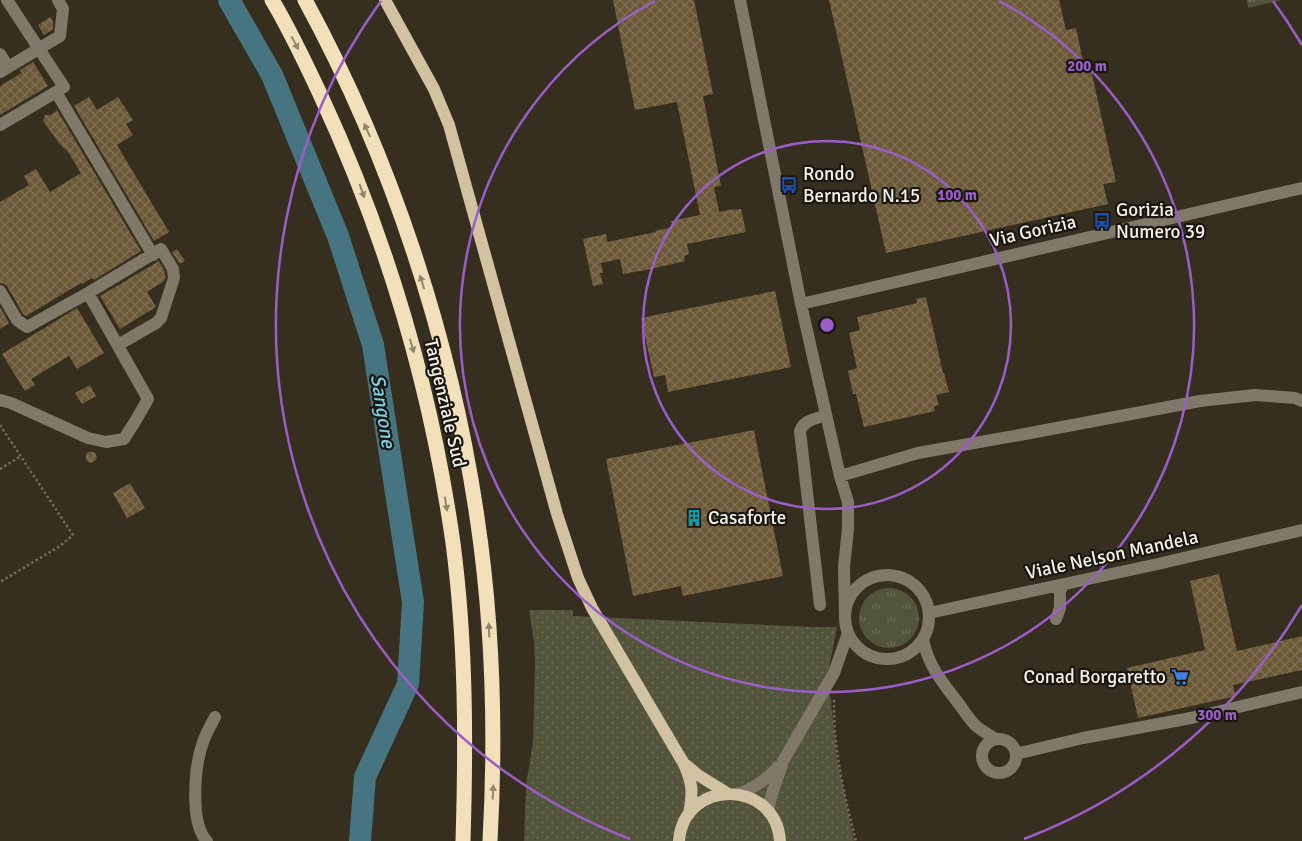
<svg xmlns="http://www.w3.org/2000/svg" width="1302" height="841" viewBox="0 0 1302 841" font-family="Signika,sans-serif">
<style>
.grass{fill:url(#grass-tufts)}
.garden{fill:url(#garden-dots)}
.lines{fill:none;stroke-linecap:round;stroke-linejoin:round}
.river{stroke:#467581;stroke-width:22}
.building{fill:url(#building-cross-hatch)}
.path{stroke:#736c5e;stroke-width:2.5;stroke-dasharray:2.5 2.5;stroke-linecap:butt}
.minor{stroke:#807969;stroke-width:12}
.major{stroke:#d1c3a2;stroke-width:12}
.highway{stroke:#f1e0b9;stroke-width:15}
.oneway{fill:#90866d}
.ring{fill:none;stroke:#9a5ec9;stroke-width:2.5}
.labels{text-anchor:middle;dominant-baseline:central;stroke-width:4.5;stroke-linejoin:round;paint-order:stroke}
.poi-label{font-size:19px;fill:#f7f2e8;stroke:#1a1710;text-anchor:start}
.street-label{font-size:19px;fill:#f7f2e8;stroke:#1a1710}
.water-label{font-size:20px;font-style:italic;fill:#7ecfe4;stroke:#1a1710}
.centre{fill:#9a5ec9;stroke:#1a1710;stroke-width:2.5}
.ring-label{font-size:15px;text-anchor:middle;font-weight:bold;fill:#9a5ec9;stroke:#1a1710;stroke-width:4.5;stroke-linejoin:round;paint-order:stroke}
</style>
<defs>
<pattern id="grass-tufts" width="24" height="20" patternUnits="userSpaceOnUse" patternTransform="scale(1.25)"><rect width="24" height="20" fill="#52543b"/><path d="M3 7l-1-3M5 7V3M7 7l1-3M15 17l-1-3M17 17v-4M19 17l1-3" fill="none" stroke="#6c6d57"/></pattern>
<pattern id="garden-dots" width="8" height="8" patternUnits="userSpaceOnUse" patternTransform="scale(1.25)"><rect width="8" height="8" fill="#52543b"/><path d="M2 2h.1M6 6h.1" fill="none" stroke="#6c6d57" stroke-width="1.8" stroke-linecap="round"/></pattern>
<pattern id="building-cross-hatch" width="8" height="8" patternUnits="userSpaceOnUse" patternTransform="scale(1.25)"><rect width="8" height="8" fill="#6a5937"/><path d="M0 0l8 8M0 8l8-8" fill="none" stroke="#807154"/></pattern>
</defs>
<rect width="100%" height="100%" fill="#362e1f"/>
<path class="grass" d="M1247,0H1282L1248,8Z
M859 618a30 30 0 1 1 60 0a30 30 0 1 1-60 0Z"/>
<path class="garden" d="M529,610H573V616L812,627H837L828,673L837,760L854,841H524L526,785L533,742L535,664L534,641Z"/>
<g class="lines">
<path class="river" d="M229,0L272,75L338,236L373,345L413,602L408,684L365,777L360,841"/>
</g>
<path class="building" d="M613,0H694L713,94L703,96L721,186L714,187L719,212L734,209V210L741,209L746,232L687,244L689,254L684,256L685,261L646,270L623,274L620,259L601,263L603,273H600L603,284L593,286L583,239L606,234L607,242L656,232L655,231L673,227L671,221L700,215L677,102L635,110Z
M829,0H1059L1066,30L1076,28L1085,71L1091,70L1116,182L1103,184L1108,204L886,253Z
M50,17L53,21V29L44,35L38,25Z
M33,62L48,86L0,115V86L22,73L20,70Z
M89,97L97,110L118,97L133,120L126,124L133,135L117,145L169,232L154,241L74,106Z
M57,110L141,251L94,280L92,278L82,284L81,283L26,316L23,314L7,286L4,284L0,283V202L29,185L24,176L36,169L50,192L81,173L68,152L59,143L43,121L45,115H51Z
M177,249L185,261L180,264L172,252Z
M159,261L165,272L164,274L166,277L164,281L147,292L156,307L120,329L100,296Z
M775,291L791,367L668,392L665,375L654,377L641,318Z
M926,297L943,373H944L949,392L936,395L939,405L934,406L935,411L864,427L856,394H853L848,371L857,368L849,333L860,330L857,317L917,303L916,299Z
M0,307L9,323L0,329Z
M77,308L104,353L77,369L69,356L31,379L35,385L25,391L2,354Z
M90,385L96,396L82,404L75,393Z
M754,430L783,576L683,596L681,586L633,596L606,459Z
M85.5 457a5.5 5.5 0 1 1 11 0a5.5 5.5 0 1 1-11 0Z
M130,483L145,508L127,518L113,493Z
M1219,574L1237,651L1302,636V670L1233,685L1236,696L1138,718L1127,668L1205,650L1190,581Z"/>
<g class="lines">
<path class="path" d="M1249,0L1251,2L1255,0
M0,425L73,535L60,546L0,582
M0,469L21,456
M834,700C833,747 844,795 856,841"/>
<path class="minor" d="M7,0L64,87L56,92
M740,0L801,304L840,476L848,502V529L844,567L845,613
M0,54L8,67
M0,72L60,36L63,9L58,0
M0,125L56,92L153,255
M0,291L17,320L27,327L88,293L161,249L173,269L174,278L161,318L156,323L118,345
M801,304L1302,188
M0,400L11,403L88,438L106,442L124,439L136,420L148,399L88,293
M840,476L918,453L1025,434L1200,401L1255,395L1295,398L1302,401
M845 617a42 42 0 1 1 84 0a42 42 0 1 1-84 0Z
M820,605L800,431C804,420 815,419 826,415
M929,613L1158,564L1302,530
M1056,619L1060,608V590L1064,585
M923,639C928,666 943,683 959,704C964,711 969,719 976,726C982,731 989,735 996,739
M982 756a17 17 0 1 1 34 0a17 17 0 1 1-34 0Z
M1016,754L1083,738L1191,718L1302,692
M737,794C754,789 766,780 778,767
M768,811L771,797L783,761L834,673L848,633
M207,841C189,823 195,764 203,742C206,733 211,725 215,717"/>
<path class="major" d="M385,0L434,89L449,125L557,514L578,578L592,608L684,764C693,785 693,792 689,814
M686,765L698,775L727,793
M679,841C684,778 776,779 780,841"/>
<path class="highway" d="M272,0C290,30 305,62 320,94C386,236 431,388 453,543C466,642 466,742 463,841
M305,0C391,158 451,340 477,517C493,624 496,733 490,841"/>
</g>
<defs><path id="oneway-solid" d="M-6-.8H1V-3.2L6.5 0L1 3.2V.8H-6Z" transform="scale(1.25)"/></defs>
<g class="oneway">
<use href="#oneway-solid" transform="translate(295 43) rotate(62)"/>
<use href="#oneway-solid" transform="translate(367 130) rotate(-114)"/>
<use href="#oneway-solid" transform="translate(362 191) rotate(70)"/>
<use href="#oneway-solid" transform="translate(422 282) rotate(-107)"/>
<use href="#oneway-solid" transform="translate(412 346) rotate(74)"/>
<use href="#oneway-solid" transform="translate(446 504) rotate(81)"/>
<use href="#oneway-solid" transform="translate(489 630) rotate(-93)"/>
<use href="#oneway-solid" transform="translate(493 792) rotate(-87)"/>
</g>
<g class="ring">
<circle cx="827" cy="325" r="184"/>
<path d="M999 1A367 367 0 1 1 655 1"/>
<path d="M1302 605A551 551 0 0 1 1024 839M630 839A551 551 0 0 1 381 1M1273 1A551 551 0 0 1 1302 45"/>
</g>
<defs>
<g id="bus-bare" transform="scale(1.35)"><path d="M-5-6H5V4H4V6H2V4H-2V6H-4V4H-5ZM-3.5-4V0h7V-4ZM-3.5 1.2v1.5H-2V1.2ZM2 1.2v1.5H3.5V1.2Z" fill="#1a4fb4" stroke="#1a1710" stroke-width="2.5" paint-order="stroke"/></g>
<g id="building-bare" transform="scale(1.35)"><path d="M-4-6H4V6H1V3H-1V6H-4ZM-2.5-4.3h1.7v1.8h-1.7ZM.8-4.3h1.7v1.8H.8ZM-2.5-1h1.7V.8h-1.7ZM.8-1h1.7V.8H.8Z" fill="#0f9aa8" stroke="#1a1710" stroke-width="2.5" paint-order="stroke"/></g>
<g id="supermarket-bare" transform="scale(1.35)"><path d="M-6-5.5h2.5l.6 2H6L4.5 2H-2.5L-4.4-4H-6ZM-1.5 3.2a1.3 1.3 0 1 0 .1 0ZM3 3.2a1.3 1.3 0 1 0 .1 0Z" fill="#3f7fe0" stroke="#1a1710" stroke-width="2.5" paint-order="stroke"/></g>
</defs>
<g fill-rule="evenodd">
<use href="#bus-bare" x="789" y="185"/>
<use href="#bus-bare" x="1102" y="221"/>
<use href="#building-bare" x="694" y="518"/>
<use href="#supermarket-bare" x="1180" y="677"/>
</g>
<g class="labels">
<g class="poi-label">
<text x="803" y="174">Rondo<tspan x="803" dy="22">Bernardo N.15</tspan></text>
<text x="1116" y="210">Gorizia<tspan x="1116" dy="22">Numero 39</tspan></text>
<text x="708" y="518">Casaforte</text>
<text x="1166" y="677" text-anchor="end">Conad Borgaretto</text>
</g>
<g class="street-label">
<text transform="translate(1033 231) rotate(-13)">Via Gorizia</text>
<text transform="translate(445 403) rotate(77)">Tangenziale Sud</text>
<text transform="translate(1112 555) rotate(-12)">Viale Nelson Mandela</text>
</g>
<g class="water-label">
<text transform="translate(383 411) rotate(81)">Sangone</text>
</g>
</g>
<circle cx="827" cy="325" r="8" class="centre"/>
<g class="ring-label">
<text x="1087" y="71">200 m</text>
<text x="957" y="200">100 m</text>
<text x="1217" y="720">300 m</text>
</g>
</svg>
